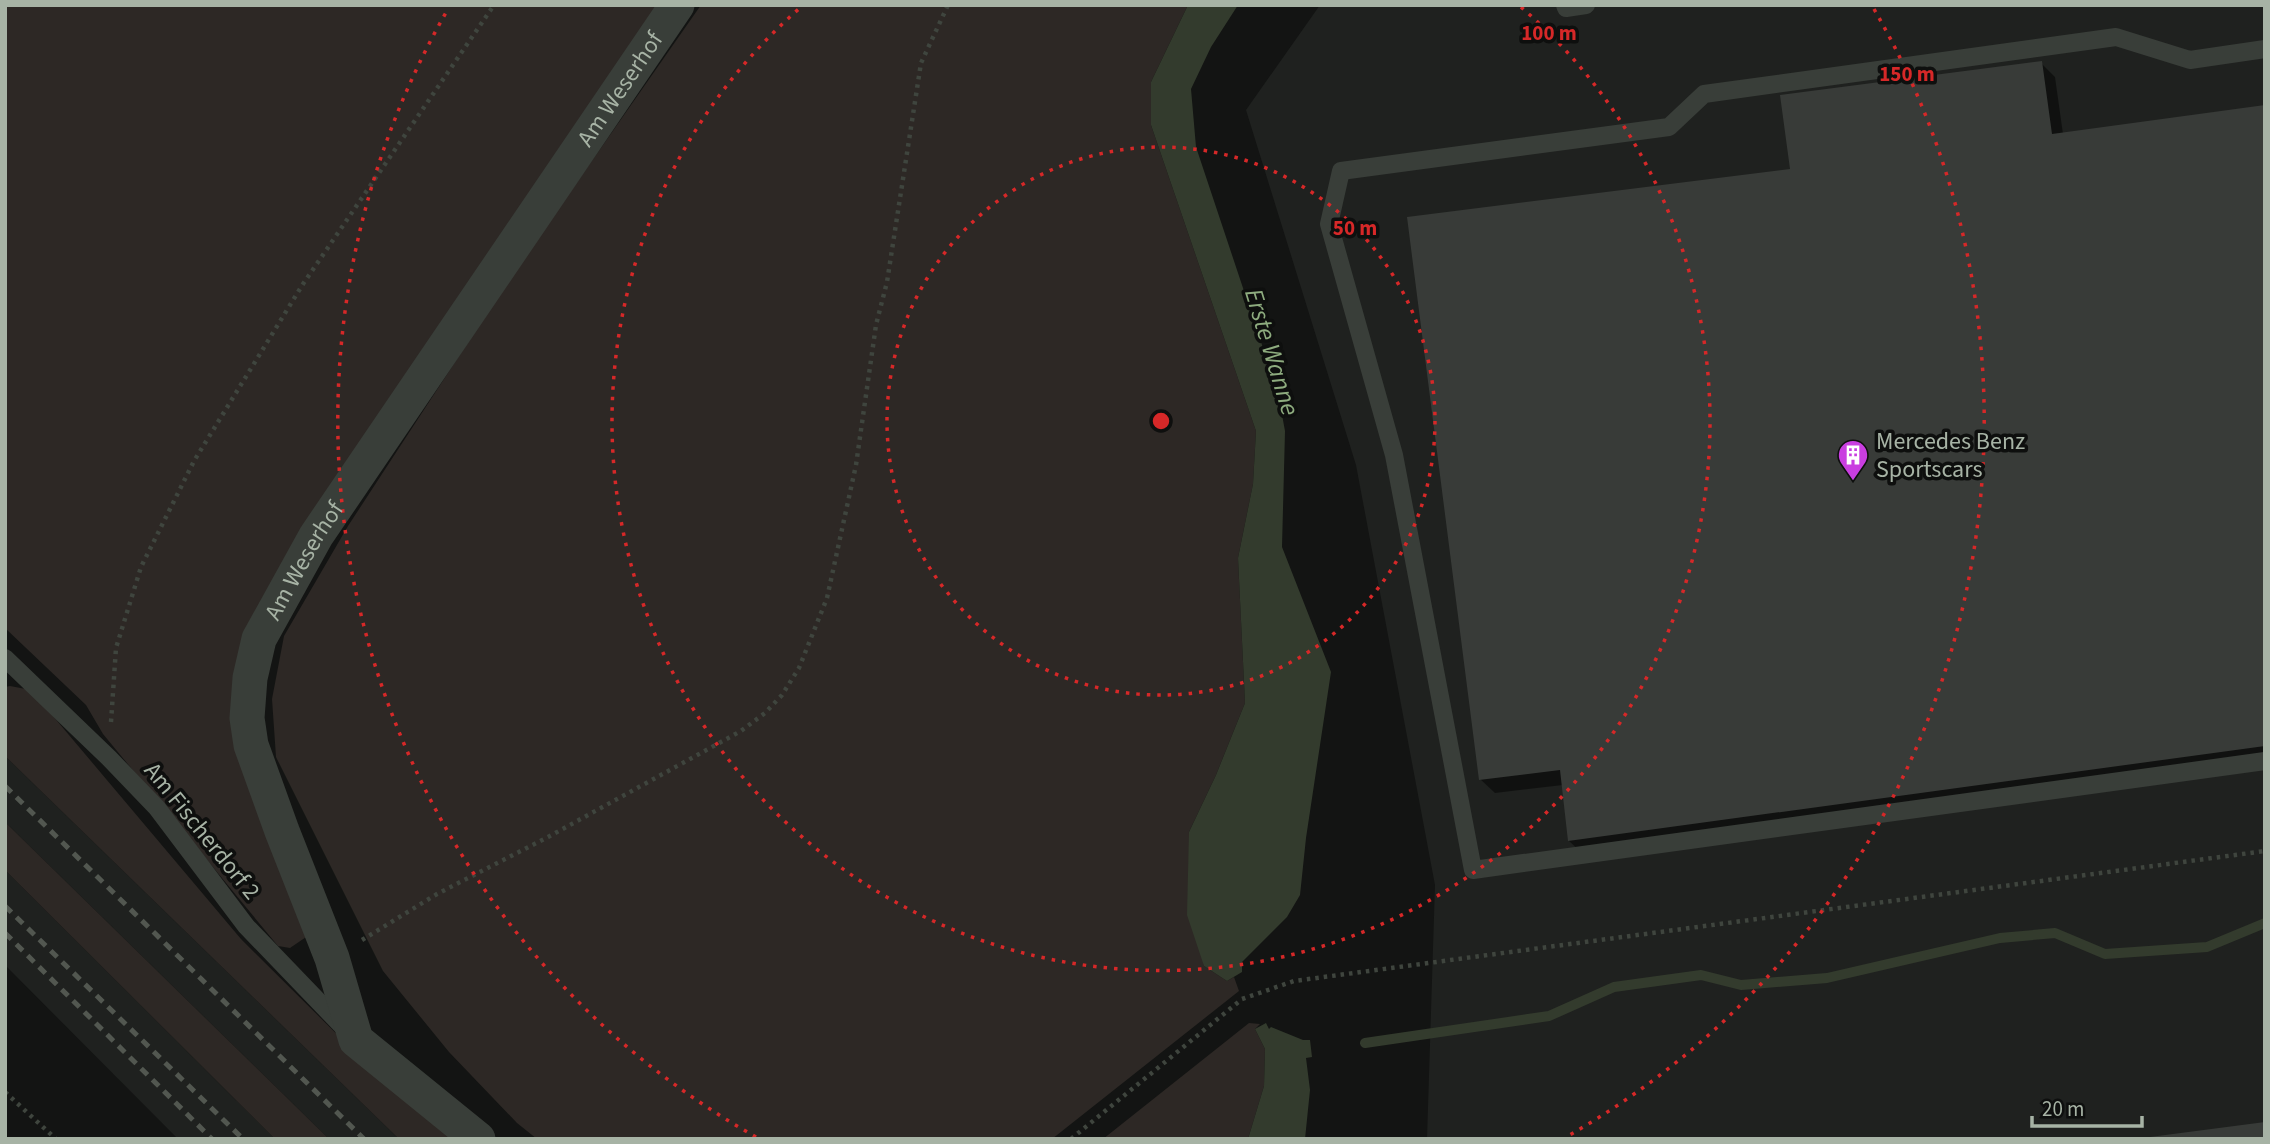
<svg xmlns="http://www.w3.org/2000/svg" width="2270" height="1144" viewBox="0 0 2270 1144" font-family="'Source Sans 3',sans-serif">
<style>
.built{fill:#1f211f}
.green{fill:#2d2825}
.water{fill:#333b2d}
.shadow{fill:#0007}
.lines{fill:none;stroke-linecap:round;stroke-linejoin:round}
.stream{stroke:#333b2d;stroke-width:10}
.building{fill:#383b38}
.path{stroke:#3f453e;stroke-width:4.5;stroke-dasharray:3.5 5;stroke-linecap:butt}
.service{stroke:#393e39;stroke-width:18}
.minor{stroke:#393e39;stroke-width:35}
.rail{stroke:#525750;stroke-width:5;stroke-dasharray:9 7;stroke-linecap:butt}
.ring{fill:none;stroke:#d62828;stroke-width:3.5;stroke-dasharray:3.5 7}
.labels{text-anchor:middle;dominant-baseline:central;stroke-width:7;stroke-linejoin:round;paint-order:stroke}
.street-label{font-size:24px;fill:#a7b3a5;stroke:#0e0f0e}
.poi-label{font-size:24px;fill:#a7b3a5;stroke:#0e0f0e;text-anchor:start}
.water-label{font-size:26px;font-style:italic;fill:#8eac7f;stroke:#0e0f0e}
.centre{fill:#d62828;stroke:#0e0f0e;stroke-width:3.5}
.ring-label{font-size:21px;text-anchor:middle;font-weight:bold;fill:#d62828;stroke:#0e0f0e;stroke-width:7;stroke-linejoin:round;paint-order:stroke}
</style>
<rect width="100%" height="100%" fill="#131413"/>
<path class="built" d="M1320,5H2265V1139H1427L1435,885L1356,465L1246,110Z
M5,756L399,1139H329L5,822Z
M5,870L275,1139H178L5,965Z"/>
<path class="green" d="M5,5H658L240,666L312,933L290,948L278,946L103,734L86,705L5,628Z
M701,5H1188L1151,82V125L1256,431L1253,484L1238,558L1245,703L1216,775L1189,832L1204,966L1227,981L1234,977L1239,991L1052,1139H537L517,1123L449,1052L383,971L276,757L272,699L284,636L348,526L512,275Z
M10,686L31,690L241,939L383,1080L454,1139H399L5,756V687Z
M5,822L329,1139H275L5,870Z
M1249,1023L1260,1024L1255,1029L1265,1049L1264,1086L1248,1139H1103Z"/>
<path class="water" d="M1188,5H1238L1211,47L1191,89L1196,147L1278,393L1285,431L1282,547L1331,672L1306,838L1300,895L1287,917L1242,962V972L1227,981L1204,966L1187,915L1189,832L1216,775L1245,703L1238,558L1253,484L1256,431L1151,125V82Z
M1266,1023L1269,1029L1271,1027L1303,1040H1310L1312,1057L1306,1058L1310,1090L1305,1139H1248L1264,1086L1265,1049L1255,1029Z"/>
<path class="shadow" d="M2041,63L2055,77L2063,134L2265,106V762L1584,855L1569,841L1563,785L1495,793L1480,779L1792,171Z"/>
<g class="lines">
<path class="stream" d="M1365,1043L1549,1016L1614,987L1701,975L1741,985L1827,978L2000,938L2055,933L2105,954L2207,947L2265,923"/>
</g>
<path class="building" d="M2042,61L2052,134L2265,105V746L1568,841L1560,770L1479,780L1407,217L1790,169L1780,95Z
M2265,1122V1139H2150V1137Z"/>
<g class="lines">
<path class="path" d="M111,722L116,648L141,567L194,461L303,284L494,5
M362,940L437,894L548,837L741,731L765,713L782,695L799,668L827,598L856,465L876,325L887,282L921,63L948,5
M5,1092L56,1139
M1071,1139L1242,999L1294,981L2265,851"/>
<path class="service" d="M1565,5L1566,8L1586,5
M2265,49L2190,60L2116,37L1704,94L1669,127L1341,171L1329,224L1394,455L1473,870L2265,761
M5,658L109,758L157,808L246,926L346,1030"/>
<path class="minor" id="s1" d="M478,1139L356,1040L332,958L282,831L251,745L247,718L250,678L259,639L316,536L677,5"/>
<path class="rail" d="M5,786L364,1139
M5,906L243,1139
M5,933L212,1139"/>
</g>
<g class="ring">
<circle cx="1161" cy="421" r="274"/>
<path d="M1521 7A549 549 0 1 1 801 7"/>
<path d="M756 1137A823 823 0 0 1 448 9M1874 9A823 823 0 0 1 1566 1137"/>
</g>
<defs>
<g id="building-pin" transform="scale(1.575)"><path d="M0 17L-7.5 6A9.5 9.5 0 1 1 7.5 6Z" fill="#c93ee0" stroke="#0e0f0e"/><path d="M-4-6H4V6H1V3H-1V6H-4ZM-2.5-4.3h1.7v1.8h-1.7ZM.8-4.3h1.7v1.8H.8ZM-2.5-1h1.7V.8h-1.7ZM.8-1h1.7V.8H.8Z" fill="#fff"/></g>
</defs>
<g fill-rule="evenodd">
<use href="#building-pin" x="1853" y="455"/>
</g>
<g class="labels">
<g class="street-label">
<text stroke="none"><textPath href="#s1" startOffset="1236">Am Weserhof</textPath></text>
<text stroke="none"><textPath href="#s1" startOffset="668">Am Weserhof</textPath></text>
<text transform="translate(202 831) rotate(51)">Am Fischerdorf 2</text>
</g>
<g class="poi-label">
<text x="1876" y="441">Mercedes Benz<tspan x="1876" dy="28">Sportscars</tspan></text>
</g>
<g class="water-label">
<text transform="translate(1272 352) rotate(73)">Erste Wanne</text>
</g>
</g>
<circle cx="1161" cy="421" r="10" class="centre"/>
<g class="ring-label">
<text x="1549" y="40">100 m</text>
<text x="1907" y="81">150 m</text>
<text x="1355" y="235">50 m</text>
</g>
<rect width="2270" height="1144" fill="none" stroke="#a7b3a5" stroke-width="14"/>
<path d="M2032 1116v10h110v-10" fill="none" stroke="#a7b3a5" stroke-width="3.5"/>
<text x="2042" y="1116" font-size="21" fill="#a7b3a5" stroke="#0e0f0e" stroke-width="5" paint-order="stroke">20 m</text>
</svg>
